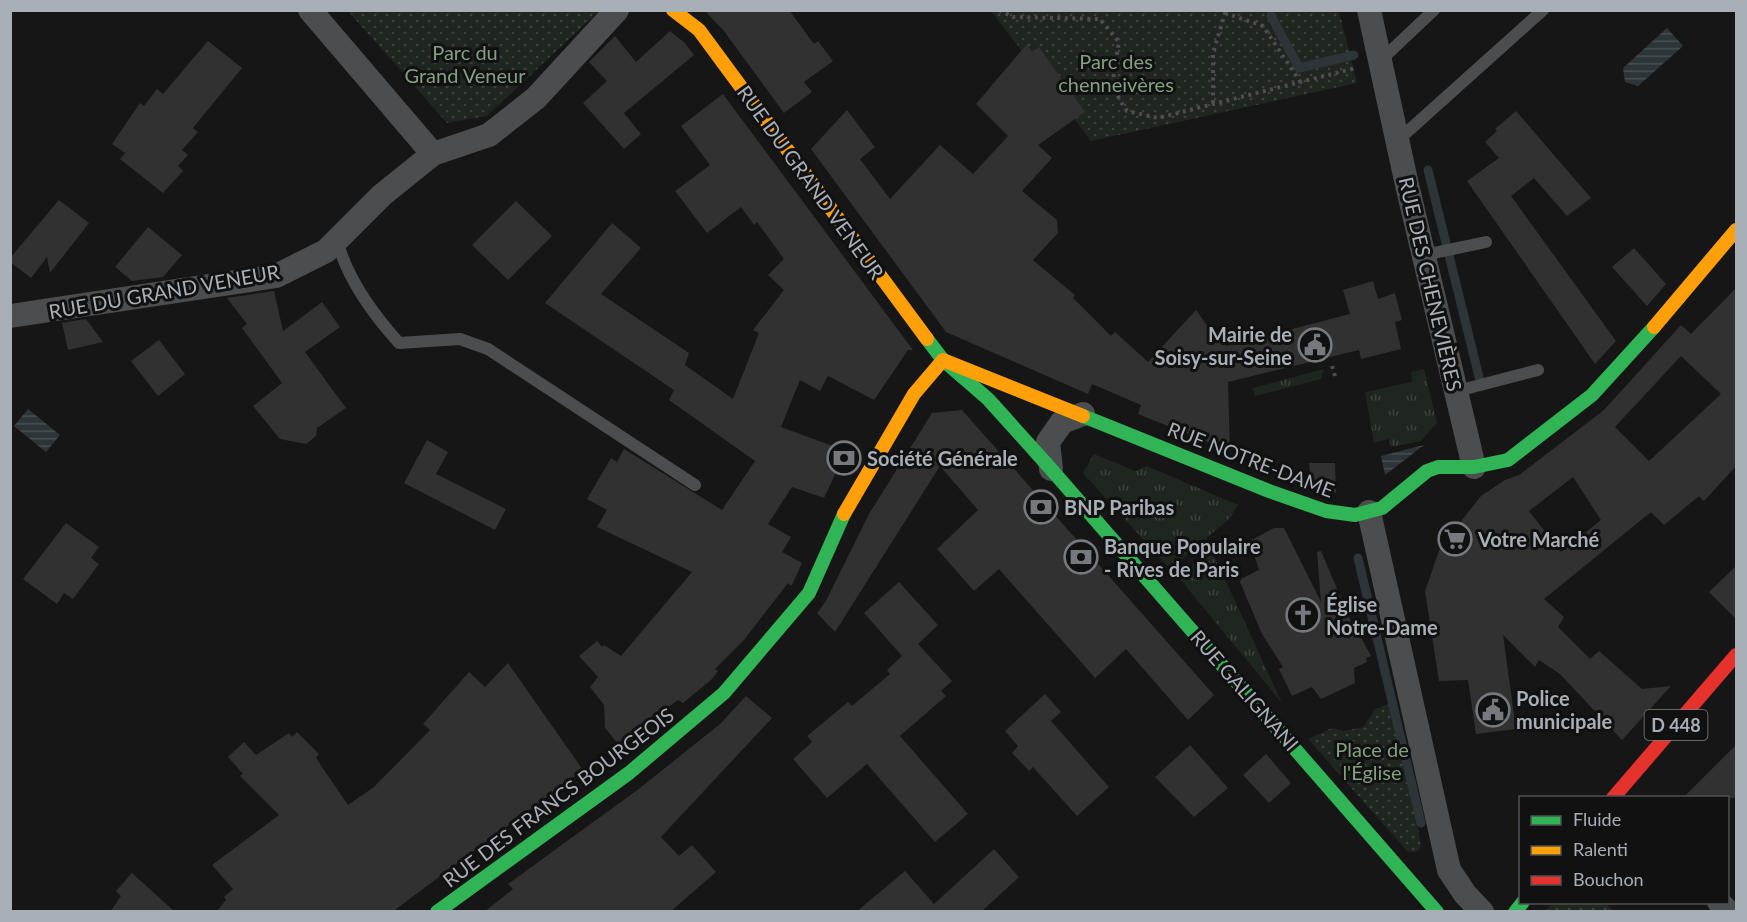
<svg xmlns="http://www.w3.org/2000/svg" width="1747" height="922" viewBox="0 0 1747 922" font-family="Lato,sans-serif">
<style>
.grass{fill:url(#grass-tufts)}
.park{fill:url(#park-dots)}
.water{fill:url(#water-rules)}
.lines{fill:none;stroke-linecap:round;stroke-linejoin:round}
.stream{stroke:#2d3539;stroke-width:9}
.building{fill:#313132;fill-rule:evenodd}
.path{stroke:#4c4e50;stroke-width:4;stroke-dasharray:3 4.5;stroke-linecap:butt}
.lane{stroke:#4b4d4f;stroke-width:12}
.street{stroke:#4b4d4f;stroke-width:24}
.fast{stroke:#30b455;stroke-width:14}
.slow{stroke:#ff9f0a;stroke-width:14}
.jam{stroke:#e5322d;stroke-width:14}
.labels{text-anchor:middle;dominant-baseline:central;stroke-width:6;stroke-linejoin:round;paint-order:stroke}
.shield{fill:#111112;stroke:#7b8085;stroke-width:1.5}
.shield-label{font-size:18px;font-weight:bold;fill:#a9afb6}
.park-label{font-size:20px;fill:#859f82;stroke:#111112}
.street-label{font-size:20px;fill:#a9afb6;stroke:#111112}
.poi-label{font-size:20px;font-weight:bold;fill:#a9afb6;stroke:#111112;text-anchor:start}
</style>
<defs>
<pattern id="grass-tufts" width="24" height="20" patternUnits="userSpaceOnUse" patternTransform="scale(1.5)"><rect width="24" height="20" fill="#1f251f"/><path d="M3 7l-1-3M5 7V3M7 7l1-3M15 17l-1-3M17 17v-4M19 17l1-3" fill="none" stroke="#3d423d"/></pattern>
<pattern id="park-dots" width="8" height="8" patternUnits="userSpaceOnUse" patternTransform="scale(1.5)"><rect width="8" height="8" fill="#1f251f"/><path d="M2 2h.1M6 6h.1" fill="none" stroke="#3d423d" stroke-width="1.8" stroke-linecap="round"/></pattern>
<pattern id="water-rules" width="6" height="5" patternUnits="userSpaceOnUse" patternTransform="scale(1.5)"><rect width="6" height="5" fill="#2d3539"/><path d="M0 2.5h6" fill="none" stroke="#495053"/></pattern>
</defs>
<rect width="100%" height="100%" fill="#161617"/>
<path class="grass" d="M1324,369L1321,379L1255,396L1253,388Z
M1424,369L1437,423L1421,441L1391,447L1389,439L1374,443L1365,392L1412,382L1411,372Z
M1094,454L1135,471L1147,466L1238,505L1229,519L1170,569L1083,473Z
M1211,549L1282,703L1179,578Z"/>
<path class="park" d="M348,11H599L487,116L447,123Z
M991,11H1339L1357,83L1091,141Z
M1397,701L1421,846L1417,852H1408L1308,739L1332,728L1343,731L1363,727L1375,709Z
M1553,903H1605L1614,911H1545Z"/>
<path class="water" d="M1667,28L1683,46L1638,86L1625,82L1623,68Z
M28,409L60,435L46,452L14,426Z
M1424,445L1385,475L1381,456Z"/>
<g class="lines">
<path class="stream" d="M1271,16L1299,68L1354,55
M1428,170L1480,381
M1358,558L1421,823"/>
</g>
<path class="building" d="M704,10H789L814,44L818,41L833,61L804,82L812,92L784,113L724,31Z
M670,31L685,43L694,55L624,113L641,134L624,149L583,103L607,81L589,62L615,36L636,62Z
M208,41L242,68L193,128L198,132L182,150L188,155L178,166L183,171L163,193L120,159L125,153L112,144L140,103L144,106L157,89L163,94Z
M1027,44L1032,52L1039,47L1085,112L1038,145L1052,158L1022,191L1057,220L1058,233L1033,260L1075,295L1073,298L1111,336L1115,332L1148,362L1196,310L1211,331H1225L1226,346L1350,314L1343,290L1373,281L1378,299L1395,293L1402,320L1395,322L1401,349L1361,359L1359,350L1228,382L1230,451L1138,414L1141,405L1092,384L1088,394L946,332L811,149L847,110L875,147L860,159L890,199L940,145L973,174L1008,136L976,104Z
M723,94L913,350H908L874,400L828,376L820,391L800,380L781,427L846,451L824,498L792,487L768,524L791,537L782,552L802,563L793,583L791,586L788,583L744,640L715,669L718,671L711,680L683,703L678,700L618,744L605,728L604,705L590,687L598,677L579,656L597,641L602,647L604,645L621,656L692,572L597,527L607,510L587,499L611,458L617,462L624,449L722,510L755,461L669,400L674,390L545,303L612,223L641,248L601,294L689,353L685,365L733,399L759,333L753,330L784,290L768,275L784,259L757,222L754,225L741,207L707,233L675,191L710,165L681,126Z
M1516,111L1591,198L1567,216L1534,178L1511,196L1616,341L1595,364L1467,181L1499,158L1485,142L1497,131L1495,129Z
M59,200L89,223L50,273L47,257L31,278L10,262V258Z
M516,201L552,236L508,280L472,245Z
M148,227L182,255L163,277L132,281L115,267Z
M1634,248L1666,284L1647,306L1612,267Z
M1737,287V465L1704,501L1699,496L1664,525L1651,512L1544,599L1564,617L1558,627L1590,659L1599,651L1642,689L1671,686L1622,740L1560,674L1539,660L1535,667L1503,635L1516,729L1476,734L1468,680L1439,681L1425,591L1440,548L1481,496L1505,480L1519,475L1604,410L1681,325L1691,334ZM1681,356L1721,394L1649,461L1615,427ZM1573,477L1601,520L1561,552L1529,511Z
M274,291L283,331L322,302L340,327L305,352L346,408L317,428L316,436L306,444L280,439L253,406L282,383L242,328L247,324L227,298Z
M86,319L103,342L68,350L62,323Z
M159,340L185,374L158,396L131,361Z
M962,410L1214,695L1188,720L1126,649L1095,678L999,569L974,591L937,549L978,510L940,466L835,632L817,613L826,601L869,514L932,413Z
M427,440L448,452L436,474L506,509L495,530L404,483Z
M1309,463H1335L1336,493L1311,483Z
M66,523L99,547L91,558L99,564L73,599L64,593L57,604L23,579Z
M1274,528H1284L1321,602L1317,552L1321,551L1357,636L1359,634L1371,656L1366,658L1367,662L1354,668L1355,683L1321,699L1312,687L1292,696L1279,669L1283,667L1262,634L1240,582L1241,579L1259,570L1250,541Z
M1737,565V620L1709,592Z
M899,582L938,625L918,644L952,681L941,691L946,696L900,736L968,814L935,842L867,764L827,798L793,759L812,742L807,736L848,702L852,706L890,674L887,670L902,656L864,613Z
M508,663L583,770L392,912H216L226,900L224,897L233,889L212,865L279,815L240,776L243,774L228,757L244,742L256,755L289,733L292,737L297,732L319,754L316,758L348,805L374,787L430,730L423,724L469,672L485,687Z
M1045,694L1061,712L1051,721L1109,787L1077,816L1033,767L1029,771L1012,753L1018,746L1005,731Z
M746,696L772,718L661,837L679,856L692,845L716,872L670,912H484L513,889L508,884L640,788L720,724Z
M1737,744V798H1683Z
M1190,745L1228,788L1194,817L1155,777Z
M1266,754L1291,783L1269,803L1243,775Z
M994,849L1019,877L981,912H856L905,871L934,904Z
M132,873L175,912H110L121,896L116,891Z"/>
<g class="lines">
<path class="path" d="M999,10L1013,17L1100,19L1119,42C1114,73 1107,83 1127,111L1158,118L1356,68
M1225,13L1263,26L1301,83
M1213,103V53L1226,10
M1332,366L1335,376"/>
<path class="lane" d="M1380,61L1434,10
M1397,141L1543,10
M337,240C347,279 372,313 399,343L460,339L488,349L695,485
M1424,255L1486,242
M1457,391L1538,370"/>
<path class="street" d="M310,10L433,154
M1369,10L1407,185L1474,467
M10,316L276,276L326,251L382,195L433,154L489,135L536,98L617,10
M1051,469L1048,442L1062,422L1083,414
M1369,512L1449,870L1465,894L1482,912
M1719,902L1728,912"/>
<path class="fast" d="M927,339L943,360L988,399L1051,469L1437,912
M1083,416L1269,491L1326,511L1355,515L1382,508L1427,471L1438,467H1474L1508,460L1592,395L1654,327
M437,912L629,773L724,693L809,593L844,514
M1515,912L1523,902"/>
<path class="slow" d="M673,10L699,30L927,339
M1654,327L1736,230
M844,514L914,394L943,360L1083,416"/>
<path class="jam" d="M1613,798L1736,655"/>
</g>
<defs>
<g id="civic-ring" transform="scale(1.725)"><circle r="9.5" fill="#111112" stroke="#76797e" stroke-width="1.5"/><path d="M-.6-6.5H3V-4.5H.6V-3L4-1V1h2V6H-6V1h2V-1L-.6-3ZM-1.2 2.5V6h2.4V2.5Z" fill="#76797e"/></g>
<g id="bank-ring" transform="scale(1.725)"><circle r="9.5" fill="#111112" stroke="#76797e" stroke-width="1.5"/><path d="M-6-4H6V4H-6ZM0-2.3a2.3 2.3 0 1 0 0 4.6a2.3 2.3 0 1 0 0-4.6Z" fill="#76797e"/></g>
<g id="supermarket-ring" transform="scale(1.725)"><circle r="9.5" fill="#111112" stroke="#76797e" stroke-width="1.5"/><path d="M-6-5.5h2.5l.6 2H6L4.5 2H-2.5L-4.4-4H-6ZM-1.5 3.2a1.3 1.3 0 1 0 .1 0ZM3 3.2a1.3 1.3 0 1 0 .1 0Z" fill="#76797e"/></g>
<g id="church-ring" transform="scale(1.725)"><circle r="9.5" fill="#111112" stroke="#76797e" stroke-width="1.5"/><path d="M-1.2-6h2.4v3.5h3.3v2.4h-3.3V6h-2.4V-.1h-3.3v-2.4h3.3Z" fill="#76797e"/></g>
</defs>
<g fill-rule="evenodd">
<use href="#civic-ring" x="1315" y="345"/>
<use href="#bank-ring" x="844" y="458"/>
<use href="#bank-ring" x="1041" y="507"/>
<use href="#supermarket-ring" x="1455" y="539"/>
<use href="#bank-ring" x="1081" y="557"/>
<use href="#church-ring" x="1303" y="615"/>
<use href="#civic-ring" x="1493" y="710"/>
</g>
<g class="labels">
<rect class="shield" x="1644.5" y="710" width="63" height="30" rx="4.5"/>
<g class="shield-label">
<text x="1676" y="725">D 448</text>
</g>
<g class="park-label">
<text x="465" y="52">Parc du<tspan x="465" dy="23">Grand Veneur</tspan></text>
<text x="1116" y="61">Parc des<tspan x="1116" dy="23">chenneivères</tspan></text>
<text x="1372" y="749">Place de<tspan x="1372" dy="23">l'Église</tspan></text>
</g>
<g class="street-label">
<text transform="translate(811 182) rotate(54)">RUE DU GRAND VENEUR</text>
<text transform="translate(1431 284) rotate(77)">RUE DES CHENEVIÈRES</text>
<text transform="translate(164 291) rotate(-10)">RUE DU GRAND VENEUR</text>
<text transform="translate(1251 459) rotate(21)">RUE NOTRE-DAME</text>
<text transform="translate(1245 690) rotate(49)">RUE GALIGNANI</text>
<text transform="translate(558 797) rotate(-37)">RUE DES FRANCS BOURGEOIS</text>
</g>
<g class="poi-label">
<text x="1292" y="334" text-anchor="end">Mairie de<tspan x="1292" dy="23">Soisy-sur-Seine</tspan></text>
<text x="867" y="458">Société Générale</text>
<text x="1064" y="507">BNP Paribas</text>
<text x="1478" y="539">Votre Marché</text>
<text x="1104" y="546">Banque Populaire<tspan x="1104" dy="23">- Rives de Paris</tspan></text>
<text x="1326" y="604">Église<tspan x="1326" dy="23">Notre-Dame</tspan></text>
<text x="1516" y="698">Police<tspan x="1516" dy="23">municipale</tspan></text>
</g>
</g>
<rect width="1747" height="922" fill="none" stroke="#a9afb6" stroke-width="24"/>
<rect x="1519" y="796" width="210" height="108" fill="#111112" stroke="#4e5054" stroke-width="1.5"/>
<rect x="1531" y="816" width="30" height="9" fill="#30b455" stroke="#4e5054" stroke-width="1.5"/>
<text x="1573" y="826" font-size="18" fill="#a9afb6">Fluide</text>
<rect x="1531" y="846" width="30" height="9" fill="#ff9f0a" stroke="#4e5054" stroke-width="1.5"/>
<text x="1573" y="856" font-size="18" fill="#a9afb6">Ralenti</text>
<rect x="1531" y="876" width="30" height="9" fill="#e5322d" stroke="#4e5054" stroke-width="1.5"/>
<text x="1573" y="886" font-size="18" fill="#a9afb6">Bouchon</text>
</svg>
